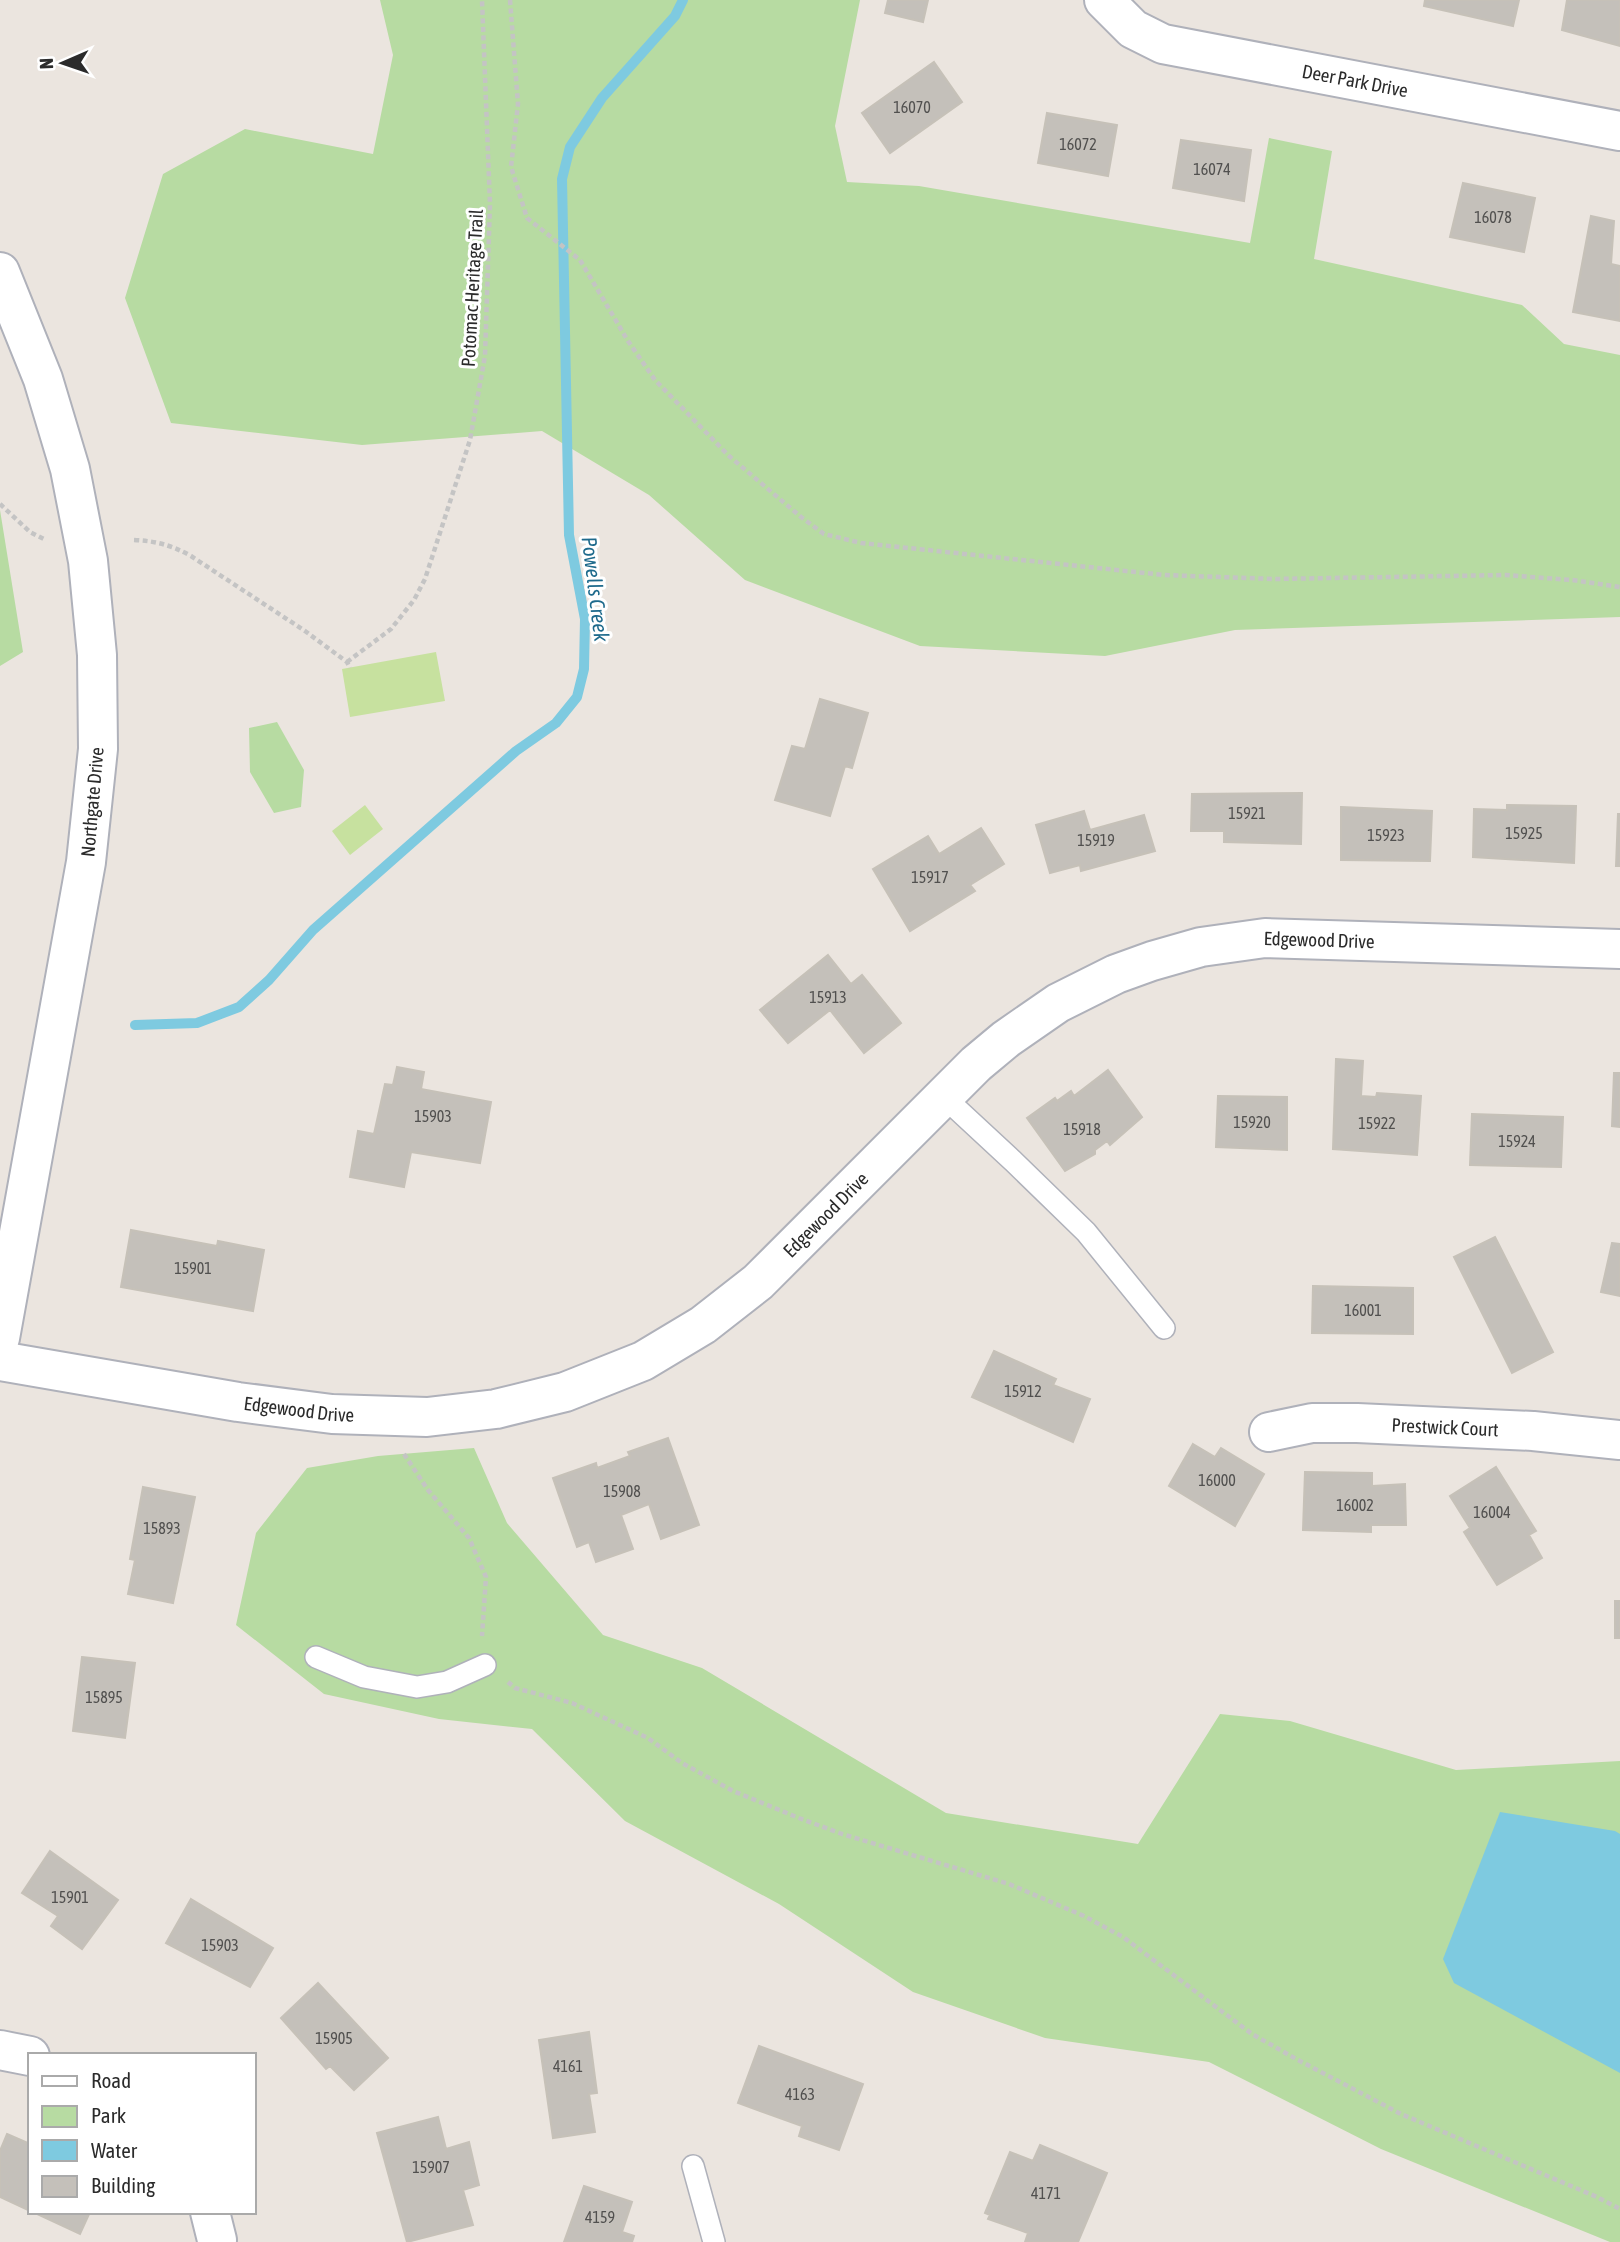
<svg xmlns="http://www.w3.org/2000/svg" width="1620" height="2242" viewBox="0 0 1620 2242" font-family="'Asap Condensed',sans-serif">
<style>
.green{fill:#b7dba2}
.pitch{fill:#c7e19f}
.water{fill:#7ecae0}
.lines{fill:none;stroke-linecap:round;stroke-linejoin:round}
.stream{stroke:#7ecae0;stroke-width:10}
.building{fill:#c4c0ba;stroke:#c6c1b8;stroke-width:2}
.service-casing{stroke:#afb1ba;stroke-width:24}
.minor-casing{stroke:#afb1ba;stroke-width:42}
.path{stroke:#c4c4c4;stroke-width:4.5;stroke-dasharray:5 3.5;stroke-linecap:butt}
.service{stroke:#fff;stroke-width:21}
.minor{stroke:#fff;stroke-width:38}
.labels{text-anchor:middle;dominant-baseline:central;stroke-width:6;stroke-linejoin:round;paint-order:stroke}
.number-label{font-size:16px;fill:#51504f}
.street-label{font-size:19px;fill:#2b2b2b;stroke:#fff}
.water-label{font-size:21px;font-style:italic;fill:#1e6a8c;stroke:#fff}
</style>
<rect width="100%" height="100%" fill="#ebe5df"/>
<path class="green" d="M380,0H860L835,126L847,182L919,186L1250,243L1269,138L1332,151L1314,259L1522,305L1564,344L1620,355V617L1235,630L1105,656L920,646L745,580L649,495L542,431L362,445L171,423L125,298L163,174L245,129L373,154L393,55Z
M0,510L23,652L0,666Z
M277,722L304,770L301,807L274,813L250,772L249,728Z
M474,1448L507,1523L603,1635L702,1668L946,1813L1138,1844L1220,1714L1290,1721L1456,1770L1620,1761V2242H1610L1381,2149L1209,2062L1045,2038L913,1992L779,1904L625,1821L532,1729L439,1719L324,1694L236,1625L256,1533L307,1468L378,1456Z"/>
<path class="pitch" d="M436,652L445,701L350,717L342,669Z
M365,805L383,829L350,855L332,831Z"/>
<path class="water" d="M1500,1812L1615,1831L1620,1834V2073L1454,1983L1443,1959Z"/>
<g class="lines">
<path class="stream" d="M135,1025L197,1023L239,1007L269,980L313,930L516,751L556,723L577,697L584,669L585,619L569,535L562,179L570,147L602,98L675,16L683,0"/>
</g>
<path class="building" d="M888,0H928L923,22L885,13Z
M1425,0H1519L1513,26L1424,6Z
M1567,0H1620V46L1562,30Z
M934,62L962,102L890,153L862,113Z
M1047,113L1117,125L1108,176L1038,163Z
M1181,140L1251,150L1244,201L1173,188Z
M1463,183L1535,198L1524,252L1450,237Z
M1591,216L1614,221L1611,264L1620,266V321L1573,312Z
M820,699L868,713L852,768L845,766L830,816L775,800L792,746L805,749Z
M1302,793L1301,844L1224,842V831H1191L1192,794Z
M1507,805L1576,806L1574,863L1473,857L1474,809L1507,810Z
M1341,807L1432,811L1430,861L1341,860Z
M1084,811L1090,830L1144,815L1155,851L1081,871L1080,865L1050,873L1036,825Z
M1618,814H1620V866H1616Z
M981,828L1004,864L970,885L975,891L910,931L873,869L928,836L939,854Z
M828,955L851,984L862,975L901,1023L864,1053L830,1010L788,1043L760,1010Z
M1336,1059L1363,1061L1361,1096L1376,1097L1377,1093L1421,1096L1417,1155L1333,1149Z
M397,1067L424,1072L421,1089L491,1102L480,1163L411,1152L404,1187L350,1177L358,1131L374,1134L385,1084L393,1085Z
M1108,1070L1142,1117L1110,1145L1107,1141L1095,1150V1154L1065,1171L1027,1118L1055,1098L1057,1101L1071,1091L1074,1096Z
M1614,1073H1620V1127L1612,1126Z
M1218,1096L1287,1097V1150L1216,1147Z
M1472,1114L1563,1117L1561,1167L1470,1165Z
M131,1230L217,1246L218,1241L264,1250L253,1311L121,1287Z
M1495,1237L1553,1352L1512,1373L1454,1257Z
M1612,1243L1620,1244V1296L1601,1292Z
M1313,1286L1413,1288V1334L1312,1333Z
M994,1351L1056,1379L1053,1385L1090,1399L1073,1442L972,1397Z
M668,1438L699,1525L661,1539L649,1504L621,1515L633,1549L596,1562L589,1542L577,1547L553,1478L596,1463L597,1468L630,1456L628,1452Z
M1193,1444L1215,1457L1221,1448L1264,1474L1235,1526L1169,1486Z
M1496,1467L1536,1531L1529,1535L1542,1558L1497,1585L1464,1532L1470,1528L1450,1496Z
M1305,1472L1372,1473V1486L1405,1484L1406,1525H1371V1532L1303,1530Z
M143,1487L195,1497L173,1603L128,1594L135,1560L130,1559Z
M1615,1601H1620V1638H1615Z
M82,1657L135,1663L125,1738L73,1731Z
M50,1851L118,1900L82,1949L51,1926L58,1916L22,1893Z
M191,1899L273,1948L250,1987L166,1943Z
M318,1983L388,2058L354,2090L330,2066L326,2069L281,2018Z
M589,2032L597,2093L589,2094L595,2132L553,2138L539,2040Z
M759,2046L863,2084L839,2150L799,2136L802,2126L738,2103Z
M438,2117L446,2149L469,2142L479,2185L463,2190L473,2225L407,2242L377,2133Z
M7,2134L30,2144V2211L0,2197V2151Z
M1040,2145L1107,2173L1078,2242H1025L1028,2233L988,2219L990,2215L985,2213L1010,2152L1033,2161Z
M584,2186L632,2202L622,2232L634,2236L632,2242H564Z
M33,2212H90L80,2234Z"/>
<g class="lines">
<g class="service-casing">
<path id="service" d="M944,1097L1013,1161L1086,1232L1164,1328
M316,1657L364,1677L417,1687L447,1682L485,1665
M693,2166L714,2242"/>
</g>
<g class="minor-casing">
<g id="minor">
<path id="s1" d="M1104,0L1133,29L1163,44L1620,131"/>
<path d="M0,272L43,379L70,469L88,561L97,655L98,749L86,862L0,1338"/>
<path id="s2" d="M0,1361L238,1402L332,1414L427,1417L496,1409L565,1392L643,1361L703,1325L758,1282L976,1064L1006,1039L1058,1003L1116,974L1152,961L1201,947L1265,938L1620,949"/>
<path id="s3" d="M1269,1432L1312,1423H1357L1533,1431L1620,1440"/>
<path d="M0,2050L30,2056"/>
<path d="M210,2212L217,2240"/>
</g>
</g>
<path class="path" d="M510,0L518,104L511,167L527,218L580,260L628,341L655,380L729,456L801,517L824,534L861,543L1164,575L1275,579L1505,575L1572,580L1620,587
M0,504L30,532L46,540
M134,540C156,541 171,545 191,556L305,631L347,662L350,668
M347,662L391,629L414,600L425,579L470,440L485,356L490,204L482,0
M404,1454L428,1490L469,1538L486,1577L482,1636
M508,1682L515,1688L572,1703L648,1738L682,1763L733,1791L799,1818L842,1834L1009,1884L1084,1916L1123,1937L1252,2034L1298,2060L1401,2114L1597,2197L1620,2209"/>
<use href="#service" class="service"/>
<use href="#minor" class="minor"/>
</g>
<g class="labels">
<g class="number-label">
<text x="912" y="107">16070</text>
<text x="1078" y="144">16072</text>
<text x="1212" y="169">16074</text>
<text x="1493" y="217">16078</text>
<text x="1247" y="813">15921</text>
<text x="1524" y="833">15925</text>
<text x="1386" y="835">15923</text>
<text x="1096" y="840">15919</text>
<text x="930" y="877">15917</text>
<text x="828" y="997">15913</text>
<text x="433" y="1116">15903</text>
<text x="1252" y="1122">15920</text>
<text x="1377" y="1123">15922</text>
<text x="1082" y="1129">15918</text>
<text x="1517" y="1141">15924</text>
<text x="193" y="1268">15901</text>
<text x="1363" y="1310">16001</text>
<text x="1023" y="1391">15912</text>
<text x="1217" y="1480">16000</text>
<text x="622" y="1491">15908</text>
<text x="1355" y="1505">16002</text>
<text x="1492" y="1512">16004</text>
<text x="162" y="1528">15893</text>
<text x="104" y="1697">15895</text>
<text x="70" y="1897">15901</text>
<text x="220" y="1945">15903</text>
<text x="334" y="2038">15905</text>
<text x="568" y="2066">4161</text>
<text x="800" y="2094">4163</text>
<text x="431" y="2167">15907</text>
<text x="1046" y="2193">4171</text>
<text x="600" y="2217">4159</text>
</g>
<g class="street-label">
<text stroke="none"><textPath href="#s1" startOffset="270">Deer Park Drive</textPath></text>
<text transform="translate(472 288) rotate(-87)">Potomac Heritage Trail</text>
<text transform="translate(92 802) rotate(-85)">Northgate Drive</text>
<text stroke="none"><textPath href="#s2" startOffset="1479">Edgewood Drive</textPath></text>
<text stroke="none"><textPath href="#s2" startOffset="891">Edgewood Drive</textPath></text>
<text stroke="none"><textPath href="#s2" startOffset="303">Edgewood Drive</textPath></text>
<text stroke="none"><textPath href="#s3" startOffset="177">Prestwick Court</textPath></text>
</g>
<g class="water-label">
<text transform="translate(596 589) rotate(83)">Powells Creek</text>
</g>
</g>
<rect x="28" y="2053" width="228" height="161" fill="#ffffff" stroke="#aaaaaa" stroke-width="2"/>
<rect x="42" y="2076" width="35" height="10" fill="#ffffff" stroke="#aaaaaa" stroke-width="2"/>
<text x="91" y="2088" font-size="21" fill="#2b2b2b">Road</text>
<rect x="42" y="2106" width="35" height="21" fill="#b7dba2" stroke="#aaaaaa" stroke-width="2"/>
<text x="91" y="2123" font-size="21" fill="#2b2b2b">Park</text>
<rect x="42" y="2140" width="35" height="21" fill="#7ecae0" stroke="#aaaaaa" stroke-width="2"/>
<text x="91" y="2158" font-size="21" fill="#2b2b2b">Water</text>
<rect x="42" y="2176" width="35" height="21" fill="#c4c0ba" stroke="#aaaaaa" stroke-width="2"/>
<text x="91" y="2193" font-size="21" fill="#2b2b2b">Building</text>
<g transform="translate(63 63) rotate(268)" stroke="#ffffff" stroke-width="5" paint-order="stroke">
<path d="M0-5L12 26L0 18L-12 26Z" fill="#2b2b2b"/>
<text y="-10" font-size="19" font-weight="bold" text-anchor="middle" fill="#2b2b2b">N</text>
</g>
</svg>
